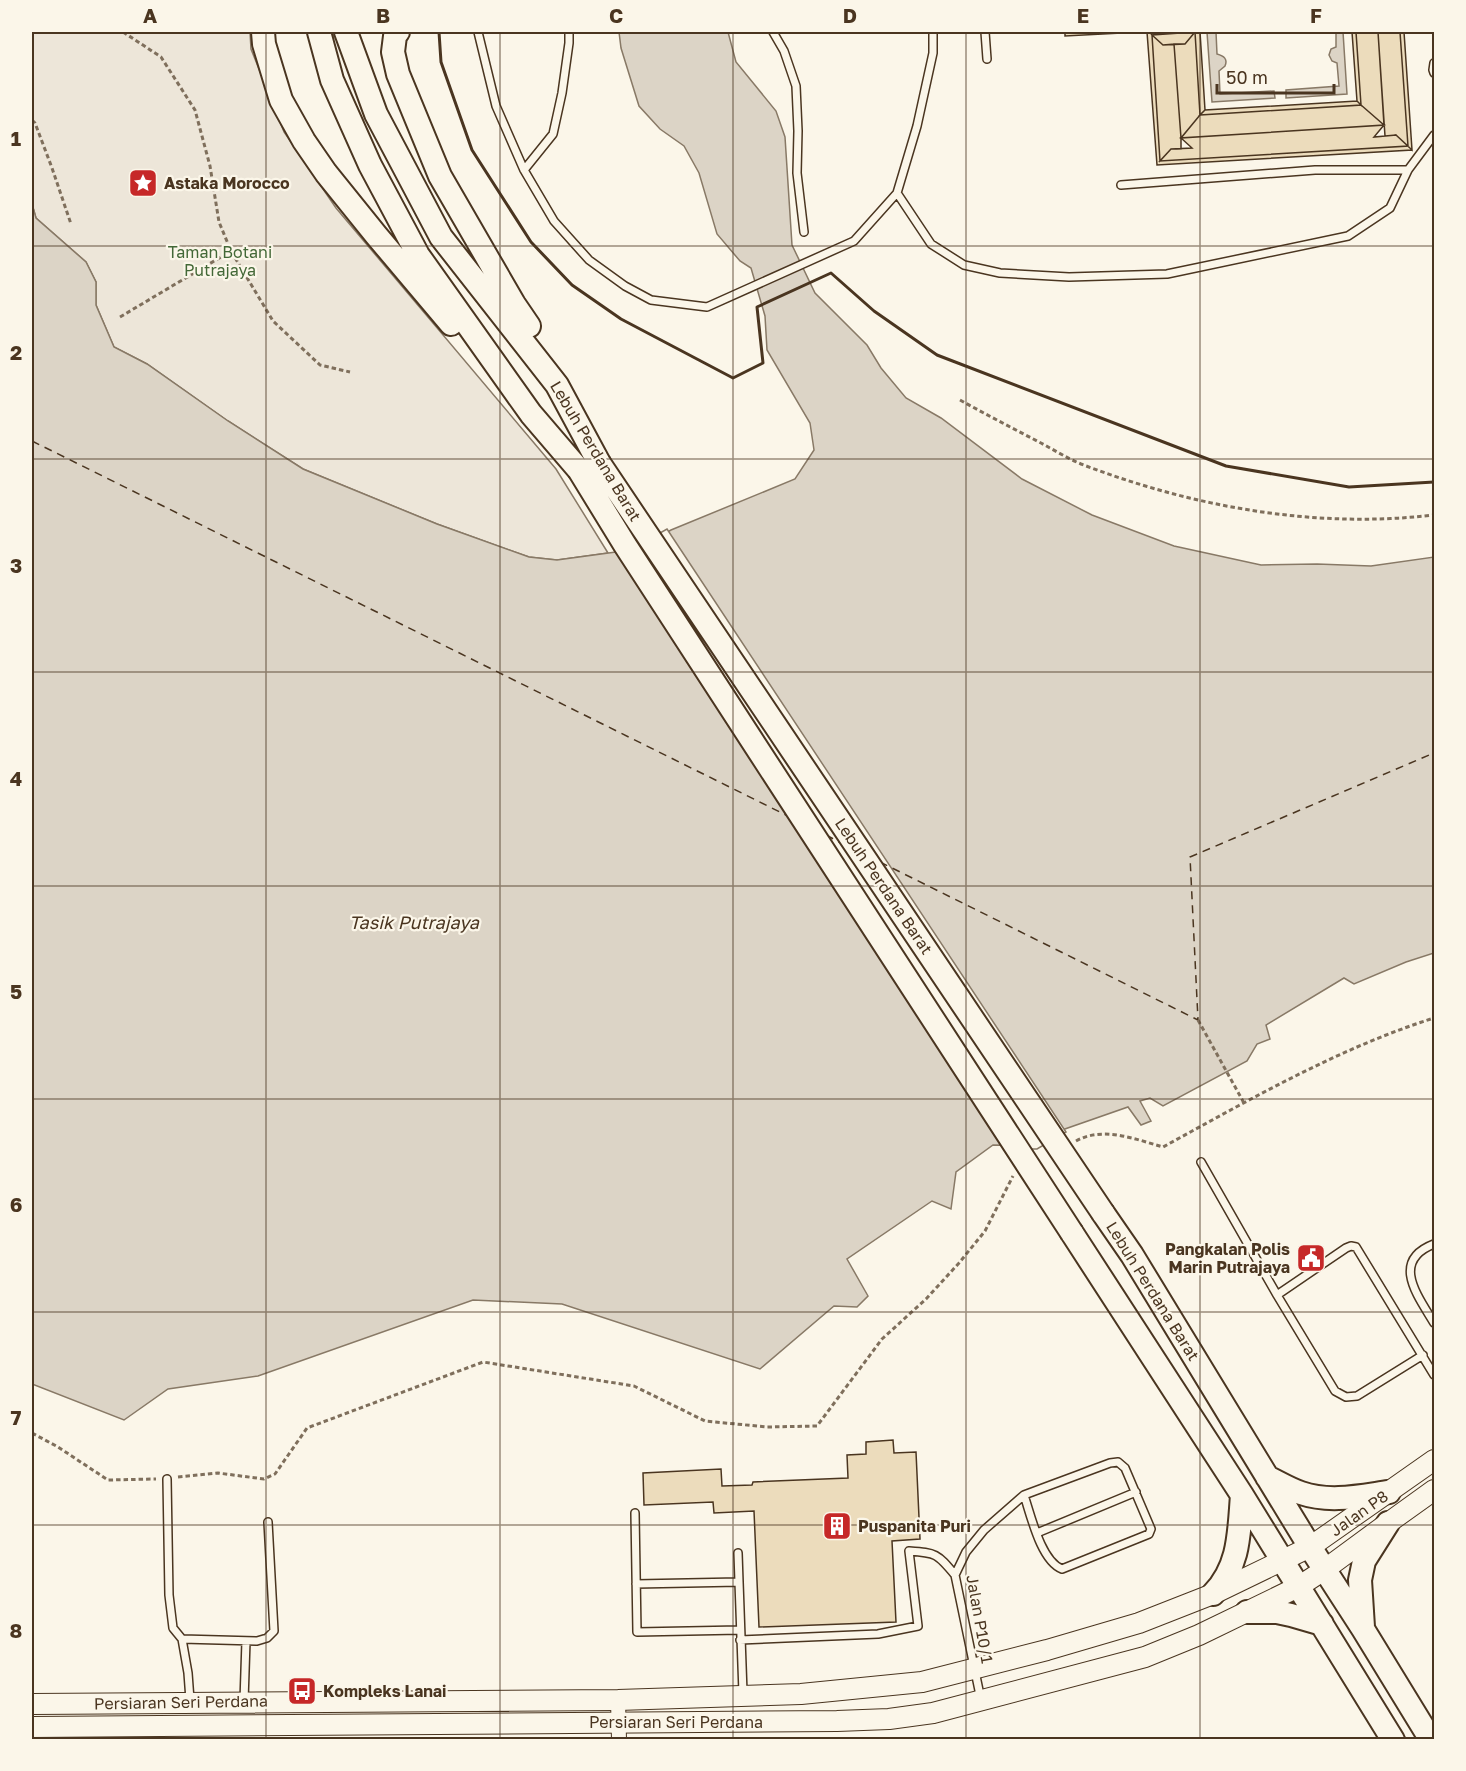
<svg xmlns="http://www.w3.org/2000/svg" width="1466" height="1771" viewBox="0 0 1466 1771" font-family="'Golos Text',sans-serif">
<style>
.green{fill:#ede6d9;stroke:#887966;stroke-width:1.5}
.water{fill:#dcd4c6;stroke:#887966;stroke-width:1.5}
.pier{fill:#fbf6e9;stroke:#887966;stroke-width:1.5}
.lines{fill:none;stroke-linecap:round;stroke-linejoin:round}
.ferry{stroke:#4a3520;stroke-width:1.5;stroke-dasharray:8 6;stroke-linecap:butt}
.building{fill:#ecdcbc;stroke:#4a3520;stroke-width:1.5}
.lane-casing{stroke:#4a3520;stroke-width:10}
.street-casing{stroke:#4a3520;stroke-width:16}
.secondary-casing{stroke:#4a3520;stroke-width:22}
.primary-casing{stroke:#4a3520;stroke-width:26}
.path{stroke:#7f6f5c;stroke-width:3;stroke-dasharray:4.5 3;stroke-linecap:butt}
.lane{stroke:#fbf6e9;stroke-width:7}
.street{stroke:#fbf6e9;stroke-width:14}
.secondary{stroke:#fbf6e9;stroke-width:20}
.primary{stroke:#fbf6e9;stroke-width:22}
.primary-bridge-casing{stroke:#4a3520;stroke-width:26;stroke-linecap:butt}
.primary-bridge{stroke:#fbf6e9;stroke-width:22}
.wall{stroke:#4a3520;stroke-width:3}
.grid{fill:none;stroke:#4a3520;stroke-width:1.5;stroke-opacity:0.55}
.labels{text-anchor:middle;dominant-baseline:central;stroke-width:4.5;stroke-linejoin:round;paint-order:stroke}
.poi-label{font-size:16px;font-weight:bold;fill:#4a3520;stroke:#fbf6e9;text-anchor:start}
.park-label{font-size:16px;fill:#436837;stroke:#fbf6e9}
.street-label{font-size:16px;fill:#4a3520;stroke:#fbf6e9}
.water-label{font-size:18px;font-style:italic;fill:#4a3520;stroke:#fbf6e9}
.neatline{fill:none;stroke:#4a3520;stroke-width:2}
.grid-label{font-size:20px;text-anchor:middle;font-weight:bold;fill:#4a3520}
</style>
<rect width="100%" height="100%" fill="#fbf6e9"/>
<path class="green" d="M32,32H250L251,49L284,132L336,208L556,469L608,553L557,560L529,557L437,524L303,469L228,421L147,364L114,347L96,305V282L86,262L36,218L32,204Z"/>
<path class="water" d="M619,32H728L736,62L776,111L785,137L792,245L815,293L867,345L881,368L906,398L941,418L1022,479L1092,515L1174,546L1261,565L1317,564L1371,566L1434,557V953L1406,962L1354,984L1344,978L1266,1025L1270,1039L1257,1044L1247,1061L1163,1106L1150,1098L1140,1101L1151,1121L1141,1125L1128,1107L1062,1130L1036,1146L993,1145L956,1172L951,1209L932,1201L847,1259L868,1296L857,1307L834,1306L760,1369L562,1304L473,1300L258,1376L168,1389L124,1420L32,1384V204L36,218L86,262L96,282V305L114,347L147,364L228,421L303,469L437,524L529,557L557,560L638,549L671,530L795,479L814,450L810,423L767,350L765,316L751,268L740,261L717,234L699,173L684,146L660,129L639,106L621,48Z
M1207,32H1216L1217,54C1224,56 1228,59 1225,66L1219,71L1220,94L1274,91L1275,98L1212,102Z
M1336,32H1343L1347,94L1286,98V90L1339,86L1337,63L1332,61L1329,55L1331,49L1336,47Z"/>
<path class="pier" d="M667,529L1066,1132L1037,1149H1008L614,549L637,546Z"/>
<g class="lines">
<path class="ferry" d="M32,441L790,817
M826,835L841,843
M880,862L1198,1020L1190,857L1434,753"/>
</g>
<path class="building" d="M1065,32H1141L1065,36Z
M1147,32H1200L1205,110L1200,115L1195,32L1152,35L1160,161L1408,146L1400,32H1404L1412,150L1157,165Z
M1195,32L1200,115L1181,138L1174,44H1185Z
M1195,32L1185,44L1163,45L1152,35Z
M1352,32H1356L1361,105L1357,101Z
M1356,32H1378L1384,125L1361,105Z
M1378,32H1404L1412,150L1396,135L1385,136Z
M1152,35L1163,45L1174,44L1181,138V149H1171L1160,161Z
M1357,101L1361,105L1200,115L1205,110Z
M1361,105L1384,125L1181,138L1200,115Z
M1384,125L1374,137L1396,135L1408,146L1160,161L1171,149L1192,148L1181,138Z
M893,1440L894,1453L916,1452L920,1539L892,1541L896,1622L759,1627L754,1511L714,1513L713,1502L644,1505L643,1473L721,1469L722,1486L752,1485L753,1482L848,1478L847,1455L866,1454V1442Z"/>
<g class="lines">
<g class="lane-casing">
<path id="lane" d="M478,32L496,106L524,170L554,221L589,260L625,286L651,300L707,307L854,241L897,193L917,126L933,53V32
M773,32L784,51L796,86L798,131L797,173L804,232
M985,32L987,59
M1434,63L1433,70L1434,73
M524,170L553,134L562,93L569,43V32
M1121,185L1315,170H1408
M897,193L931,244L964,265L1000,273L1069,277L1167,274L1348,236L1390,208L1408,170L1434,135
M1201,1162L1277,1295L1335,1391L1346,1397L1357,1396L1423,1355
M1434,1244C1390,1261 1418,1296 1434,1323
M1277,1295L1346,1248L1351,1246L1356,1247L1434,1375
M167,1479L169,1595L173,1628L182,1639L188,1673L190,1700
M635,1513L637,1632L740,1630
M1037,1533L1136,1492
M738,1553L739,1582
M636,1584L739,1582L743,1693
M182,1639L257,1641L267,1638L274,1631L268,1522
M740,1640L878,1634L918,1626L909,1551C936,1553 937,1553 955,1575
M981,1700L955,1575L966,1552L984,1530L1024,1495L1110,1463L1118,1462L1125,1468L1151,1529L1149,1534L1062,1569C1041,1561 1031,1516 1024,1495
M244,1701L246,1641"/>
</g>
<g class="street-casing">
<path id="street" d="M618,1700L619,1740"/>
</g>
<g class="secondary-casing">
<path id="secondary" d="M32,1704L618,1700L801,1694L922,1682L1047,1650L1139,1623L1213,1594L1310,1547L1434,1460
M32,1727L837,1721L889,1719L933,1713L1145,1657L1199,1635L1298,1587L1324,1570L1388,1523L1434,1490"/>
</g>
<g class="primary-casing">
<path id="primary" d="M263,32L264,44L281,100L304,141L326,173L376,235L451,324
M319,32L332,80L370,165L418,255L531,414L579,470
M346,32L376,114L441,237L557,385L599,463
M398,32L395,36L393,52L398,74L440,176L514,304L529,326
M1103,1213L1132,1255L1310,1547L1363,1629L1431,1740
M1072,1233L1242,1495L1393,1740
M1267,1477C1278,1482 1289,1489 1301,1493C1330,1503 1360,1496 1389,1492
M1213,1594C1240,1566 1239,1532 1242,1495
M1247,1612H1277L1291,1615L1322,1624
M1363,1627L1360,1580L1364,1561L1388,1523"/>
</g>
<path class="path" d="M123,32L161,57L195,110L210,166L219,222L231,251L273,321L320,365L350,372
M32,120L35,123L52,168L71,224
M120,317L231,251
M960,400C987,415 1014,429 1041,443C1054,450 1067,458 1081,464C1193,507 1315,529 1434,515
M1198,1020L1244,1103
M1076,1141C1103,1126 1135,1139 1163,1147C1251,1099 1339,1048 1434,1018
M32,1433L58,1447L108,1480L156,1479
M178,1477L218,1473L264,1479L275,1474L307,1428L483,1362L634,1386L705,1421L767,1427L817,1426L882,1339L926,1299L959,1263L985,1231L1013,1176"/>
<use href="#lane" class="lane"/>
<use href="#street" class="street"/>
<use href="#secondary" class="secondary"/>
<use href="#primary" class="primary"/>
<g class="primary-bridge-casing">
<path id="primary-bridge" d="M599,463L1103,1213
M579,470L625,545L1072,1233"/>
</g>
<use href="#primary-bridge" class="primary-bridge"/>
<path class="wall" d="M439,32L441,62L472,150L531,242L572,285L621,319L733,378L763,363L757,307L831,273L874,311L937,355L1226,466L1349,487L1434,482"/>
</g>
<path class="grid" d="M266,32V1740M500,32V1740M733,32V1740M966,32V1740M1200,32V1740M32,246H1434M32,459H1434M32,672H1434M32,886H1434M32,1099H1434M32,1312H1434M32,1525H1434"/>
<defs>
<g id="sight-square" transform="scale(1.5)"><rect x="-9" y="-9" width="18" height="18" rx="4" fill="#c62828" stroke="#fbf6e9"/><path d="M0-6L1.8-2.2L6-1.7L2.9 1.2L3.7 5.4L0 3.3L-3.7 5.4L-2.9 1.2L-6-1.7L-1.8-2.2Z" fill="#fff"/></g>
<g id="civic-square" transform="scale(1.5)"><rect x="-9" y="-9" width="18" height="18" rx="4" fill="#c62828" stroke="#fbf6e9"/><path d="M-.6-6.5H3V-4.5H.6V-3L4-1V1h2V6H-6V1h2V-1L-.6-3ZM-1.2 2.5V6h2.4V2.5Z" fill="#fff"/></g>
<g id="building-square" transform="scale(1.5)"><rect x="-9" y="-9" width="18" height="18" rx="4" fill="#c62828" stroke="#fbf6e9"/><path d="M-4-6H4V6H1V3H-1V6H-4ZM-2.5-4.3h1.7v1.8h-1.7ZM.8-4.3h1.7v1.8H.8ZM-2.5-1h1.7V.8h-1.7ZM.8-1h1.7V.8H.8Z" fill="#fff"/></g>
<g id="bus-square" transform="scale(1.5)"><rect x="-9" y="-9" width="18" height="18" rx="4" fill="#c62828" stroke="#fbf6e9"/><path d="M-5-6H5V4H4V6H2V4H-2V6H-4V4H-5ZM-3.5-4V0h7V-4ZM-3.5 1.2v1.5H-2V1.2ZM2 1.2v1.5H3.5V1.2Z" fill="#fff"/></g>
</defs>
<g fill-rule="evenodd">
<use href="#sight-square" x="143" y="183"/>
<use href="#civic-square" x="1311" y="1258"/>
<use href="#building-square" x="837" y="1526"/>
<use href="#bus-square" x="302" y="1691"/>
</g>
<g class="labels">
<g class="poi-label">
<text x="164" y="183">Astaka Morocco</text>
<text x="1290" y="1249" text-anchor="end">Pangkalan Polis<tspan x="1290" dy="18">Marin Putrajaya</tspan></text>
<text x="858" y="1526">Puspanita Puri</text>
<text x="323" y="1691">Kompleks Lanai</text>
</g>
<g class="park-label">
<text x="220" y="252">Taman Botani<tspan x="220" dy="18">Putrajaya</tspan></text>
</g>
<g class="street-label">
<text transform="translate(596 451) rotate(59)">Lebuh Perdana Barat</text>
<text transform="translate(884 886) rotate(56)">Lebuh Perdana Barat</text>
<text transform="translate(1153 1291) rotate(58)">Lebuh Perdana Barat</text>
<text transform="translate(1359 1513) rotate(-35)">Jalan P8</text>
<text transform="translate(980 1619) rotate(80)">Jalan P10/1</text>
<text transform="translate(181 1702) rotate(-1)">Persiaran Seri Perdana</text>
<text x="676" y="1722">Persiaran Seri Perdana</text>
</g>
<g class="water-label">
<text x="414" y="922">Tasik Putrajaya</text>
</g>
</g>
<rect width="1466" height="1771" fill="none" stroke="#fbf6e9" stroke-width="66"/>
<path d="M1217 84v9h117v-9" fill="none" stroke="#4a3520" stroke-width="3"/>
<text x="1226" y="84" font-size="18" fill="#4a3520" stroke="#fbf6e9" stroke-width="4.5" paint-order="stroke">50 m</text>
<rect x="33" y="33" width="1400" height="1705" class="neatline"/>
<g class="grid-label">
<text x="150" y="23">A</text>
<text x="383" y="23">B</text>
<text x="616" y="23">C</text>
<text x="850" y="23">D</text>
<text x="1083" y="23">E</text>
<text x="1316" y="23">F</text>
<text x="16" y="146">1</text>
<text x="16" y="360">2</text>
<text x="16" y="573">3</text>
<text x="16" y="786">4</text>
<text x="16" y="999">5</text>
<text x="16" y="1212">6</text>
<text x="16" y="1425">7</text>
<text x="16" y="1638">8</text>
</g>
</svg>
